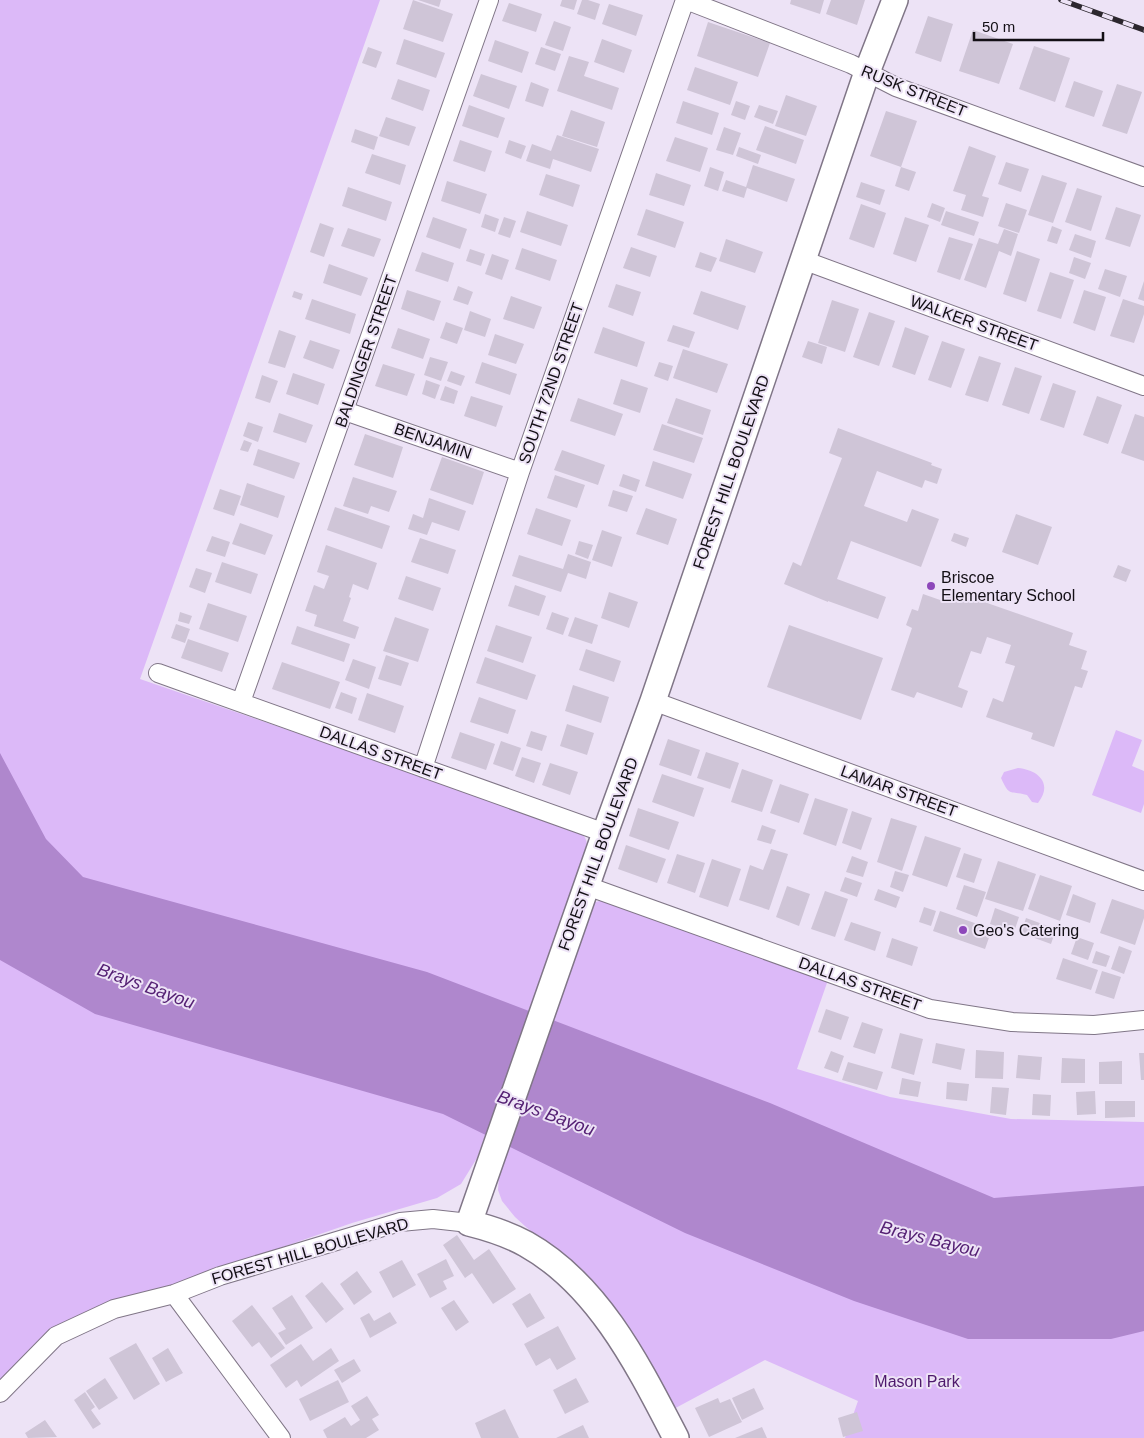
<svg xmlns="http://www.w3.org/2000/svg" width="1144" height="1438" viewBox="0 0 1144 1438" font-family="Arial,sans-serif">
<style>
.green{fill:#dcb9f8}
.water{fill:#af87cd}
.building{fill:#cfc5d7}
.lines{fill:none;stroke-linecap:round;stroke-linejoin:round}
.street-casing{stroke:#807687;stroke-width:20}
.secondary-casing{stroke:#807687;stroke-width:28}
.street{stroke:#fff;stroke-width:18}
.secondary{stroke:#fff;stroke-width:25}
.rail-casing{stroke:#2c272e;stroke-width:5.5}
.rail{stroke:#ede3f6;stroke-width:4;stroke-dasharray:11;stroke-linecap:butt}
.poi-dot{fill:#8d47ba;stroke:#ede3f6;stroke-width:2}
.labels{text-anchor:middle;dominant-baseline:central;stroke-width:4;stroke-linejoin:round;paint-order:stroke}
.street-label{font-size:16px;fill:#130f15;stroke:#ede3f6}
.poi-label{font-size:16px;fill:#130f15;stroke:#ede3f6;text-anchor:start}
.park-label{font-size:16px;fill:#4e196c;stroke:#ede3f6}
.water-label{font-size:18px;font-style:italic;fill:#552174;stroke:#ede3f6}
</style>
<rect width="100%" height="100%" fill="#ede3f6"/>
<path class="green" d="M0,0H380L140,679L573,828C584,834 588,838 587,851L477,1158L461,1184L437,1198L352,1223L138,1297L88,1316L0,1381Z
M1116,730L1142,740L1132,766L1144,771V804L1141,813L1092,795Z
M1018,768C1039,770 1053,784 1038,803L1032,802L1027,795C1010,790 1010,798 1001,778L1004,772Z
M602,900L828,980L797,1069L890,1097L1011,1119L1144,1122V1438H845L858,1401L765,1360L670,1411L574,1266L526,1227L515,1217L502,1201L498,1190L499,1175L590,904Z"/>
<path class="water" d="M0,753L46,839L83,877L427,972L770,1103L994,1198L1144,1186V1331L1111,1339H968L854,1301L685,1233L443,1114L95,1014L0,960Z"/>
<path class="building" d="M413,0L453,14L443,42L403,29Z
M418,0H441L439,7Z
M562,0H577L574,10L560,6Z
M582,0H588L600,4L595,20L577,14Z
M791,0H824L820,14L790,4Z
M831,0H865L857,25L826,14Z
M509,3L542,14L536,32L502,21Z
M609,4L643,15L636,36L602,24Z
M928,16L953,24L941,62L915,53Z
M554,21L571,27L563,51L545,45Z
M708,22L770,43L758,77L697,56Z
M973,30L1013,44L999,84L959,71Z
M404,39L445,53L436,78L396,64Z
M602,39L632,50L624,73L594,62Z
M495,40L529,52L522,73L488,61Z
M1034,46L1070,58L1055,102L1019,89Z
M368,47L382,52L376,68L362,63Z
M541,47L561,54L555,71L535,64Z
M569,56L589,62L584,76L619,88L612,110L557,91Z
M695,67L738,82L730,105L687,90Z
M481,74L517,86L509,109L473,96Z
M398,79L430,90L423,111L391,99Z
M1074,81L1103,91L1094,117L1065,107Z
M531,82L549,89L543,107L525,101Z
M1117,84L1142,92L1127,134L1102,126Z
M786,95L817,106L806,136L775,126Z
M683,101L719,113L712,135L676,123Z
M736,101L750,106L745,120L731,115Z
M469,105L505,118L498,138L462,126Z
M759,105L778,111L773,124L754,117Z
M571,110L605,122L597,147L562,136Z
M886,111L917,121L901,167L916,172L909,191L895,186L901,167L870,156Z
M386,117L416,127L409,146L379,136Z
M765,126L804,140L796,164L756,150Z
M724,127L741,133L733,155L716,150Z
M355,129L378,137L374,150L351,142Z
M557,135L599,149L591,172L553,159L550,169L526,161L532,144L551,151Z
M675,137L708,148L700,172L666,161Z
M460,140L492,151L485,172L453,161Z
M509,140L526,146L521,159L505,153Z
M969,146L996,156L982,196L989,198L983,217L961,210L966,195L953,191Z
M739,147L761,155L758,164L736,156Z
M372,154L406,165L400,185L365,173Z
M1006,162L1029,169L1021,192L998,184Z
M753,165L795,179L787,202L747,188L744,198L722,191L726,180L746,187Z
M710,167L724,172L718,191L704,186Z
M656,173L691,185L684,206L649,195Z
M546,174L580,185L573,207L539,195Z
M1042,175L1067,183L1053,223L1028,215Z
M447,181L487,194L480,214L441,201Z
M861,182L885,190L880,205L856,197Z
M348,187L392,202L386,221L342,206Z
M1077,188L1102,196L1091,231L1065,222Z
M932,203L945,208L940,222L927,217Z
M1006,203L1027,210L1019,233L998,226Z
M861,204L886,213L874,248L849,239Z
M1116,207L1141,215L1130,247L1105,239Z
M646,209L684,222L675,248L637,235Z
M527,211L568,225L561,246L520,232Z
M946,211L979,222L974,236L941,225Z
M485,214L499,219L495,232L481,227Z
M433,217L467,229L460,249L426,237Z
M504,217L516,221L510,238L498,234Z
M905,217L929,225L916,262L893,254Z
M320,223L334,228L324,257L310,252Z
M1052,226L1062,230L1057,244L1047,241Z
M348,228L381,239L374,257L341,246Z
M1004,229L1018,234L1011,256L999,251L986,288L964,280L979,238L998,244Z
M1075,234L1096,241L1091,258L1069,250Z
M949,237L973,244L960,280L937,272Z
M726,239L763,252L755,273L719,261Z
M631,247L657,256L650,277L623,268Z
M522,248L557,260L550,281L515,269Z
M470,249L485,254L481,266L466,261Z
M1017,251L1040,259L1026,302L1003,294Z
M422,252L454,263L448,282L415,271Z
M700,252L717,258L711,272L695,267Z
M492,254L509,260L502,280L485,274Z
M1074,257L1091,263L1085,279L1069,273Z
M329,264L368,278L361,296L323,283Z
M1105,269L1127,276L1120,297L1098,289Z
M1050,272L1074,280L1061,319L1037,311Z
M1144,281V301L1138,299Z
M616,284L641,292L633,316L608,307Z
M458,286L473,292L468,305L453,300Z
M407,290L441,301L434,321L401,309Z
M1084,290L1106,297L1095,331L1073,323Z
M294,291L303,294L301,300L292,297Z
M701,291L746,306L738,330L693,314Z
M511,296L542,307L534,329L503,319Z
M312,299L356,314L350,334L305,319Z
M1123,299L1144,306V314L1134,343L1110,336Z
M832,300L859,309L845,352L818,343Z
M470,311L491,319L485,337L464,330Z
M869,312L895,321L879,366L853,357Z
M446,322L463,328L457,344L440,338Z
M673,325L695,332L689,348L667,341Z
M603,327L645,342L637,367L594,353Z
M905,327L929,336L915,375L892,367Z
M398,328L430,339L423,359L391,348Z
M279,330L296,336L285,368L268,363Z
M495,334L524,344L516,364L488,355Z
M310,340L340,350L333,369L303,358Z
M808,341L827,347L822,364L802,357Z
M942,341L965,349L951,388L928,380Z
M683,349L728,364L717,393L673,378Z
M979,356L1001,363L988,402L965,395Z
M430,357L448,362L441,381L424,375Z
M482,362L517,374L510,395L475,383Z
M659,362L673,366L668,381L654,376Z
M383,364L415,374L407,396L375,386Z
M1015,367L1042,376L1029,414L1002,405Z
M451,371L465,376L461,386L447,381Z
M293,373L325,384L318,405L286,394Z
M262,375L278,381L270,403L255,398Z
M621,379L648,388L640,413L613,404Z
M426,380L440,385L435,399L422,394Z
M1053,383L1076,391L1064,428L1040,420Z
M445,386L458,391L454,404L440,400Z
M471,396L503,406L496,427L464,416Z
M1097,396L1122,405L1108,444L1083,435Z
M578,398L623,414L615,436L570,421Z
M676,398L711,410L703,435L667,423Z
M279,413L313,425L306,443L273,432Z
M1135,414L1144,417V461L1121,453Z
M248,422L263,427L258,442L243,436Z
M662,424L703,438L694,463L653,450Z
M838,428L932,463L931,465L942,469L937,484L925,480L922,488L877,471L864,506L907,522L912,509L939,519L921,567L851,541L837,579L886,597L878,619L828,601V602L784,584L793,562L801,566L842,458L829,453Z
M365,434L403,447L393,478L354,465Z
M244,440L252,443L248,452L240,450Z
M258,449L300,463L294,479L253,465Z
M562,450L605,465L598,485L554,470Z
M442,457L484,472L473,505L430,490Z
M653,461L692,474L683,499L645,486Z
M623,474L640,480L636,492L619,486Z
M555,475L585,485L577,508L547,498Z
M353,477L397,491L389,512L371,506L368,514L343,506Z
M247,483L285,496L278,518L240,505Z
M220,489L241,496L234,516L213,509Z
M613,490L633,496L627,512L608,506Z
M429,498L466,511L459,531L432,522L427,535L408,529L413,514L423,518Z
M335,507L390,526L382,549L327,530Z
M536,508L571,520L562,546L527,534Z
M646,508L677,519L668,545L636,534Z
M1016,514L1052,527L1038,565L1002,552Z
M240,523L273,535L265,555L232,544Z
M602,530L622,537L612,567L592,560Z
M954,533L969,538L966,547L951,541Z
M212,536L230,542L225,557L206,551Z
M420,538L456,550L448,574L411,562Z
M579,541L593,545L588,559L575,554Z
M326,545L377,563L368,590L353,584L349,597L351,598L343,621L359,627L355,639L314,626L317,615L305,611L314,585L324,589L329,576L317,572Z
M568,554L591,562L586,579L568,573L561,592L512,576L519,555L563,569Z
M222,562L258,574L251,594L215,582Z
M1118,565L1131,570L1126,582L1113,577Z
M196,568L212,573L205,593L189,587Z
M406,576L441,588L433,611L398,599Z
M515,585L546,596L539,616L508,606Z
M947,589L1073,633L1069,645L1087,651L1081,669L1088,671L1082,688L1075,686L1054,747L1031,739L1033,733L986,717L993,698L1003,702L1015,666L1005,663L1011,645L987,637L981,654L971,651L958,687L968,691L962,708L917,692L914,698L891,690L912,628L906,625L912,609L918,611L923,594L943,601Z
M609,592L638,602L629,628L601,618Z
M208,603L247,616L238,642L199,629Z
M180,612L192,616L189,624L178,621Z
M552,612L569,618L563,635L546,629Z
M395,617L429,629L418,662L383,651Z
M575,617L598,625L592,644L568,636Z
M176,624L190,629L185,643L171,638Z
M496,625L532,637L523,663L487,651Z
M789,625L883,658L861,720L767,687Z
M297,626L350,644L344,662L291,644Z
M188,639L229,653L222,672L181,658Z
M586,649L621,661L614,682L579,670Z
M386,655L409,663L401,686L378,679Z
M485,657L536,675L527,700L476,683Z
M353,659L376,667L369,689L345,680Z
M282,662L340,682L330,709L272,689Z
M573,685L609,697L601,723L565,711Z
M341,692L357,698L352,714L335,708Z
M367,693L404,706L395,733L358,720Z
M479,697L516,710L508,734L470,722Z
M567,724L594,733L587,755L560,746Z
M531,731L547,736L542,751L526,746Z
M460,732L495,744L486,770L451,758Z
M668,739L700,750L691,776L659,765Z
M501,741L521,748L513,771L493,764Z
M706,752L739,763L730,789L697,778Z
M522,757L541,763L534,783L515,776Z
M550,763L578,772L570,795L542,785Z
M742,769L773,780L762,812L731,802Z
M662,774L704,788L694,817L652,802Z
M780,784L809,794L799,823L770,813Z
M815,798L848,809L836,846L803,834Z
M638,808L679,822L669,850L629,836Z
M852,811L872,818L861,850L842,843Z
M891,818L917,826L902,871L877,862Z
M762,825L776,830L771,844L757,840Z
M925,836L961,848L947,887L912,875Z
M626,845L666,859L657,883L618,869Z
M771,849L788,854L769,910L739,900L750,865L763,870Z
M964,853L982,859L974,883L956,877Z
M677,854L705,863L695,893L667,883Z
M852,856L868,862L863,877L846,872Z
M712,859L741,869L728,907L699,897Z
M998,861L1036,874L1023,911L985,899Z
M895,871L909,875L903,892L890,887Z
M1040,875L1072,886L1060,921L1028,909Z
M845,877L862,883L857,897L840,891Z
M964,885L986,892L977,917L956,909Z
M787,886L810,894L799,926L776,917Z
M878,889L900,897L896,908L874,900Z
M825,891L848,899L835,937L811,929Z
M1073,894L1096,903L1090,923L1066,915Z
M1112,899L1144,910V918L1135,945L1100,933Z
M924,907L936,911L931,926L919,922Z
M995,908L1019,917L1014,932L990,924Z
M940,911L992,929L985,949L933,931Z
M1026,918L1056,929L1051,944L1021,933Z
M851,922L881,932L875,951L844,940Z
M1077,937L1094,943L1088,960L1071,954Z
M892,938L918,947L912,966L886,957Z
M1119,946L1132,951L1124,974L1111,969Z
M1096,951L1110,956L1106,967L1092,963Z
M1063,958L1098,970L1091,990L1056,979Z
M1102,971L1121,977L1114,999L1095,993Z
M826,1009L849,1017L841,1040L818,1032Z
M862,1022L883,1029L875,1054L853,1047Z
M900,1033L923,1039L914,1075L891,1068Z
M936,1043L965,1049L961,1070L932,1063Z
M976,1050L1004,1052L1003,1079L975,1078Z
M831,1051L844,1056L838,1073L824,1068Z
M1139,1053H1144V1080H1141Z
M1018,1055L1042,1057L1040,1080L1016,1078Z
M1062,1058L1085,1059V1083H1061Z
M1122,1061V1084H1099V1062Z
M848,1062L883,1072L877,1090L842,1080Z
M902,1078L921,1082L918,1097L899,1094Z
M947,1082L969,1084L967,1101L946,1099Z
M992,1087L1009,1088L1006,1115L990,1113Z
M1095,1091L1096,1114L1077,1115L1076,1092Z
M1033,1094L1051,1095L1050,1116L1032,1115Z
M1105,1101H1135V1117L1105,1118Z
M457,1235L474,1260L489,1249L516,1289L493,1304L472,1273L465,1278L443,1245Z
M446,1259L454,1276L443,1281L447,1289L430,1298L417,1274Z
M402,1260L416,1285L393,1298L379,1272Z
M357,1271L372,1292L354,1305L340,1284Z
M322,1282L344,1309L326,1323L305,1296Z
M530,1293L545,1318L527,1328L512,1304Z
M292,1295L313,1328L286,1345L278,1333L286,1329L272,1308Z
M454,1300L469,1322L456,1331L441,1308Z
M252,1305L285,1348L271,1358L259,1342L252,1347L232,1321Z
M390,1312L397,1323L370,1338L360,1318L369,1313L374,1321Z
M558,1326L576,1359L557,1370L550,1358L536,1366L524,1344Z
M136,1343L160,1384L134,1400L109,1358Z
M301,1344L313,1361L331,1348L339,1361L301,1387L297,1380L286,1388L270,1365Z
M168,1348L183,1373L166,1382L152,1358Z
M354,1359L361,1371L342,1383L334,1370Z
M105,1378L118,1398L99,1410L86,1391Z
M576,1378L589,1402L565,1414L553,1390Z
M338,1380L349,1402L310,1421L299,1399Z
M754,1388L764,1409L742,1420L732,1398Z
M85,1392L95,1407L91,1410L101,1424L93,1429L74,1400Z
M367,1396L379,1415L372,1419L379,1430L366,1438H327L323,1430L345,1417L351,1426L360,1420L351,1406Z
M718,1398L720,1403L730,1399L742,1422L709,1437L695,1408Z
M505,1409L519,1438H481L475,1423Z
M857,1412L863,1431L843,1437L838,1418Z
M45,1420L57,1437L28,1438L25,1433Z
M583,1425L589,1438H556Z
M762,1427L767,1438H735Z"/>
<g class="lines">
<g class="street-casing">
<path id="street" d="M686,0L851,64L896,87L1144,177
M803,260L1144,386
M345,411L520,472
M158,673L605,833
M653,701L1144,881
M241,702L489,0
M423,768L520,472L685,0
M587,886L930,1009L1012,1022L1094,1025L1144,1020
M174,1294L281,1438
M0,1393L56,1336L114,1309L174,1294L220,1276L400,1222L433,1219L469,1223"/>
</g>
<g class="secondary-casing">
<path id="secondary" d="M676,1438C639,1367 599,1285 526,1244C508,1234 489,1228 469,1223L605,833L653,701L867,72L895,0"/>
</g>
<use href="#street" class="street"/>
<use href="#secondary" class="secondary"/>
<g class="rail-casing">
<path id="rail" d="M1061,0L1144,30"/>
</g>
<use href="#rail" class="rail"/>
</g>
<g class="poi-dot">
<circle cx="931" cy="586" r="5"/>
<circle cx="963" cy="930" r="5"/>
</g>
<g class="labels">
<g class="street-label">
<text transform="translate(914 91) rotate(22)">RUSK STREET</text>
<text transform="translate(974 323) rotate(20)">WALKER STREET</text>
<text transform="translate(366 351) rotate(-71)">BALDINGER STREET</text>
<text transform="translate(551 383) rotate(-71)">SOUTH 72ND STREET</text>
<text transform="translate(433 441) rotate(19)">BENJAMIN</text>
<text transform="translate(731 472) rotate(-71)">FOREST HILL BOULEVARD</text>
<text transform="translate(381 753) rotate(20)">DALLAS STREET</text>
<text transform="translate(899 791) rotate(20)">LAMAR STREET</text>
<text transform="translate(598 854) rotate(-70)">FOREST HILL BOULEVARD</text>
<text transform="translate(860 984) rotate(20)">DALLAS STREET</text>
<text transform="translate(310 1251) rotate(-16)">FOREST HILL BOULEVARD</text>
</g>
<g class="poi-label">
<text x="941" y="577">Briscoe<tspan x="941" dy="18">Elementary School</tspan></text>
<text x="973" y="930">Geo's Catering</text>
</g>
<g class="park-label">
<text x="917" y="1381">Mason Park</text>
</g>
<g class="water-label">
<text transform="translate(146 986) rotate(20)">Brays Bayou</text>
<text transform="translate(546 1113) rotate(20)">Brays Bayou</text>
<text transform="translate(930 1239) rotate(14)">Brays Bayou</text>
</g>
</g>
<path d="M974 32v8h129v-8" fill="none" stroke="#130f15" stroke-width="2.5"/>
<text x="982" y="32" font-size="15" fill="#130f15" stroke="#ede3f6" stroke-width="4" paint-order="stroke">50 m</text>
</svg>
